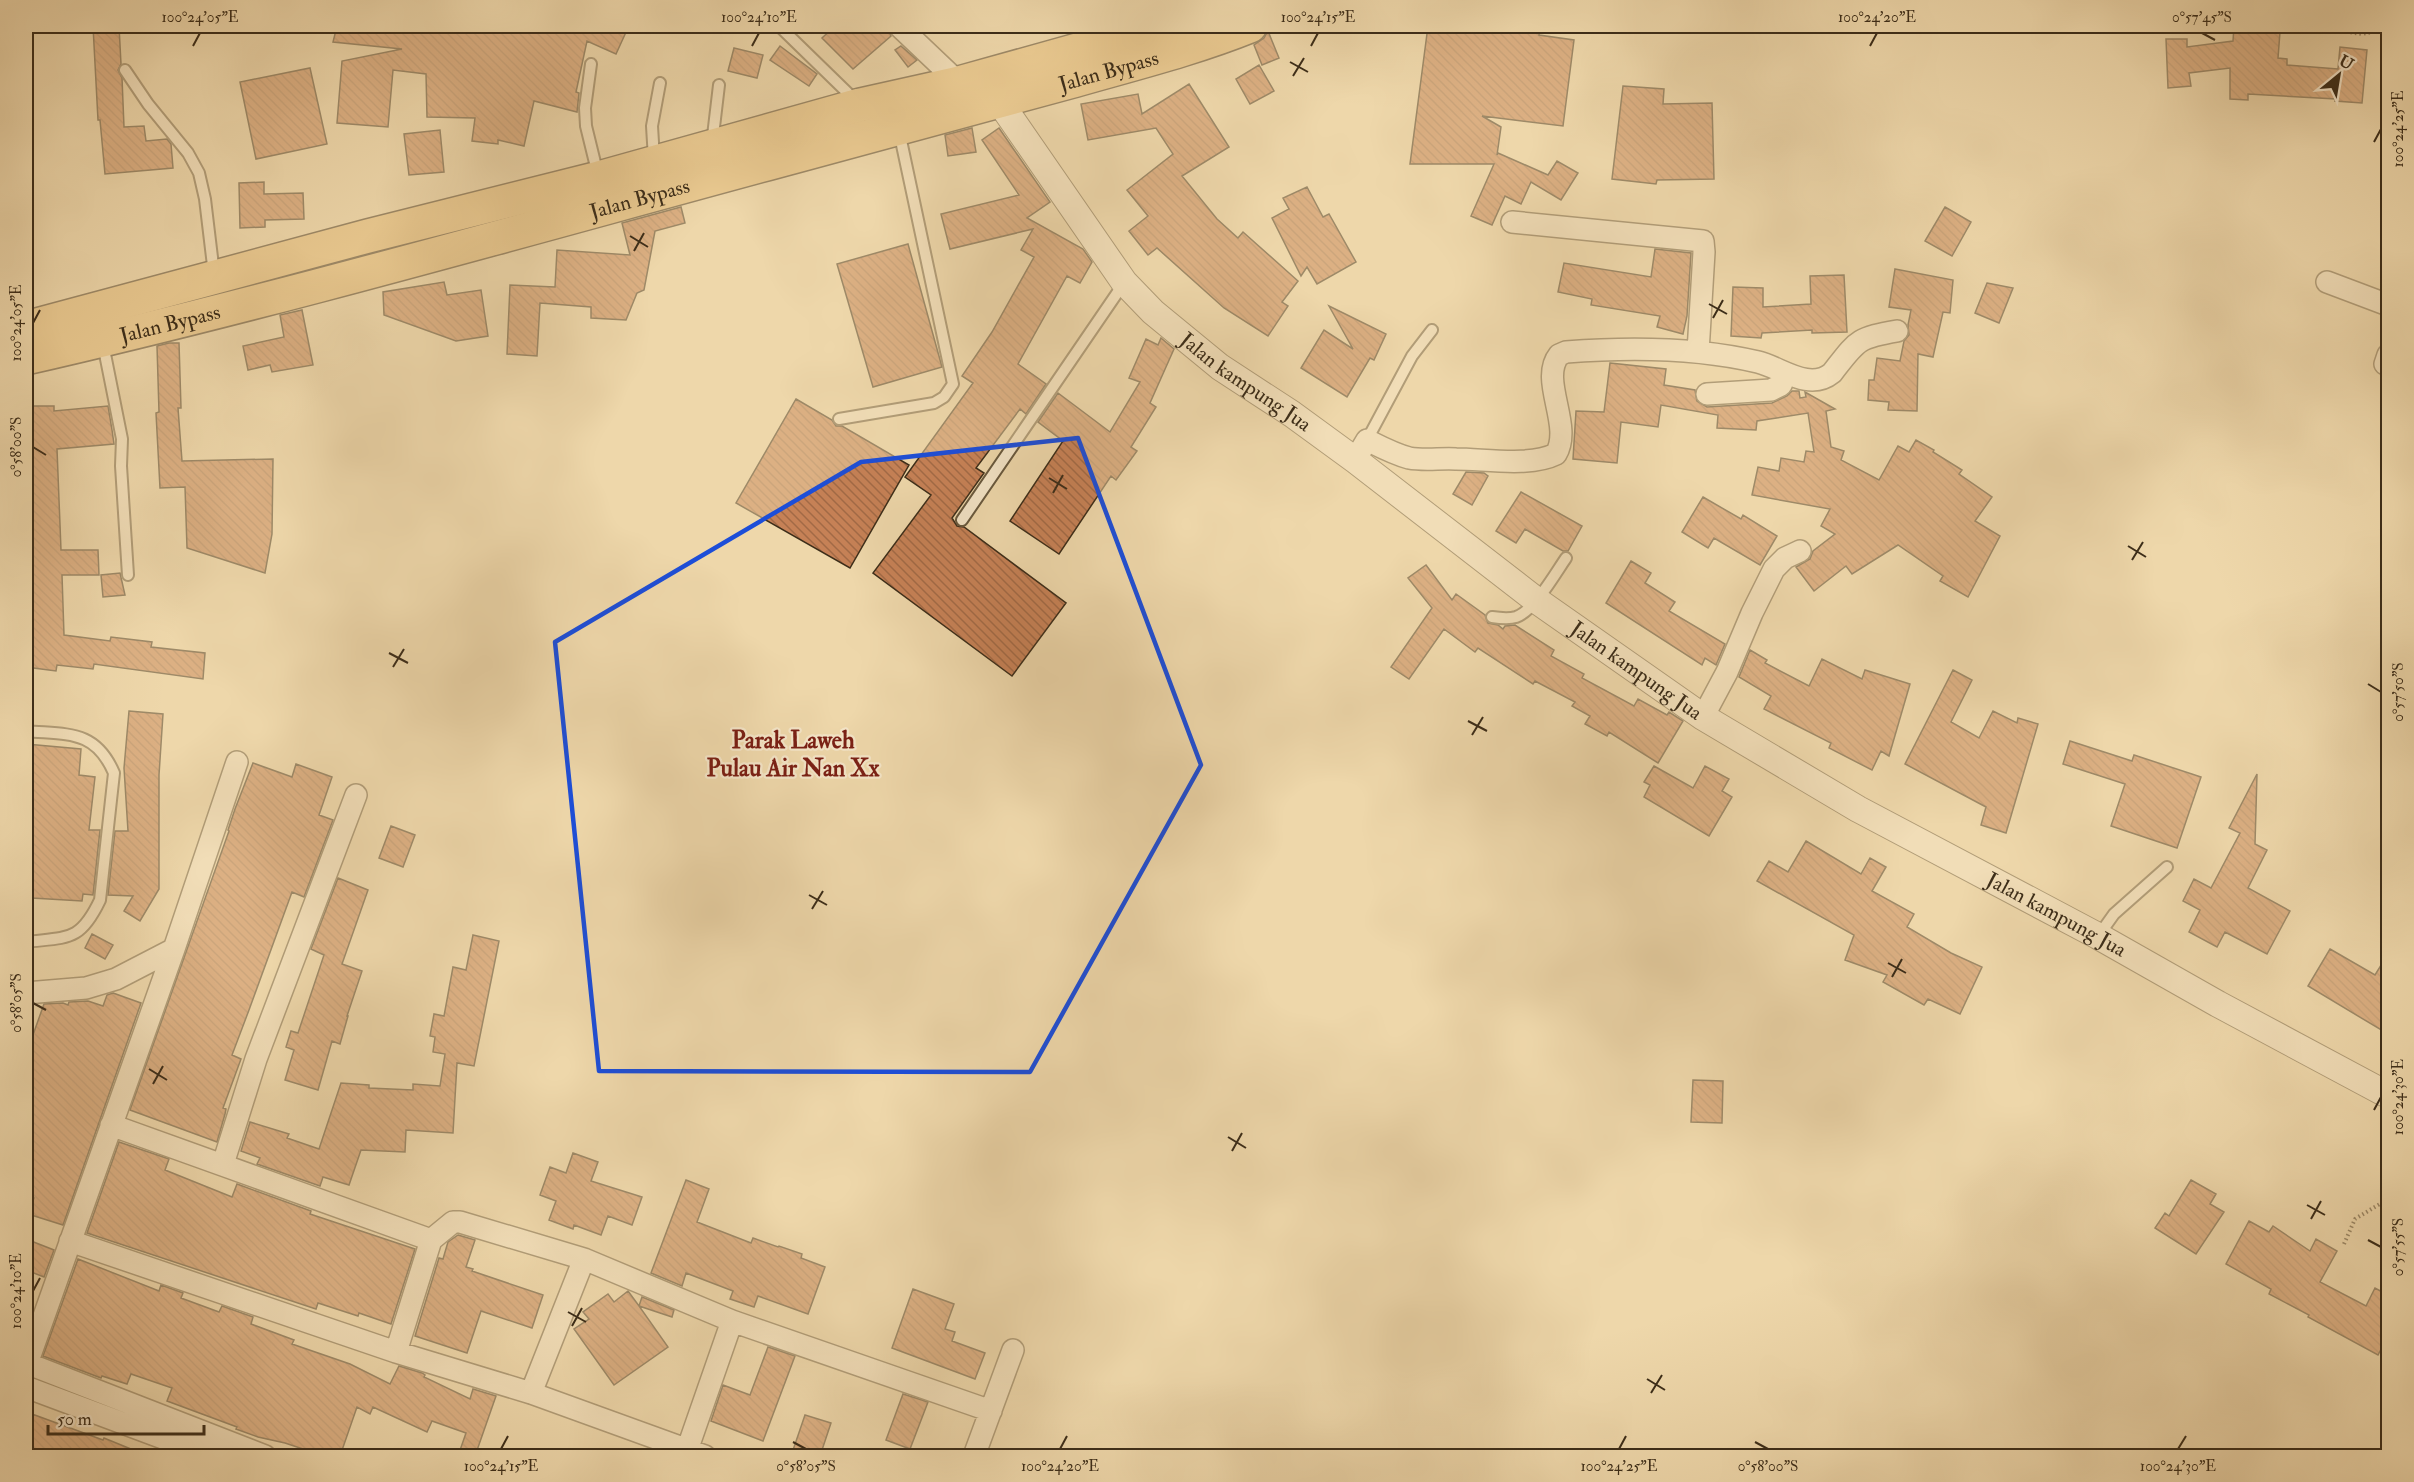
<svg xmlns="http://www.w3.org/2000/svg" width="2414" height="1482" viewBox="0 0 2414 1482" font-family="'IM FELL Double Pica',serif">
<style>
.building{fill:url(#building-back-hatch);stroke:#3c2d19;stroke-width:1.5}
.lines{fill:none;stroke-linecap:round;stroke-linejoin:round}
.service-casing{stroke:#68583d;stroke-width:14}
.minor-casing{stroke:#68583d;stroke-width:24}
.tertiary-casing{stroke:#68583d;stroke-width:28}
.trunk-casing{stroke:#3c2d19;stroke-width:36}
.path{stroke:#3c2d19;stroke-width:4;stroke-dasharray:1.5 3;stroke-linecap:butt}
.service{stroke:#f4e5c8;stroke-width:10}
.minor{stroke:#f4e5c8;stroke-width:21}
.tertiary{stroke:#f4e5c8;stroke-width:26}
.trunk{stroke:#e7bc75;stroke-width:33}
.marked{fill:none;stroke:#1d4ed8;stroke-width:4.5;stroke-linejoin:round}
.ticks{fill:none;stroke:#3c2d19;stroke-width:2}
.labels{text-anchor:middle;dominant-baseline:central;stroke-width:4.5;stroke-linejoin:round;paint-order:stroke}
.street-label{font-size:21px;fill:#3c2d19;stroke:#f4e5c8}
.quarter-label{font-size:24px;font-weight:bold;fill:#7a1f14;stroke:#f4e5c8}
.neatline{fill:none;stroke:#3c2d19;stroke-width:2}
.ticks-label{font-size:15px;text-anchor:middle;fill:#3c2d19}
</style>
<defs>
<pattern id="building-back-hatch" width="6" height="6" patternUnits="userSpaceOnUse" patternTransform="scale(1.5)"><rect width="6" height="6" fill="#c68156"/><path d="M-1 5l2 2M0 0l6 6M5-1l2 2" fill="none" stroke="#a26a46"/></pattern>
</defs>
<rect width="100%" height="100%" fill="#eed7aa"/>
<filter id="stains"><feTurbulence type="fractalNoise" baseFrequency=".00333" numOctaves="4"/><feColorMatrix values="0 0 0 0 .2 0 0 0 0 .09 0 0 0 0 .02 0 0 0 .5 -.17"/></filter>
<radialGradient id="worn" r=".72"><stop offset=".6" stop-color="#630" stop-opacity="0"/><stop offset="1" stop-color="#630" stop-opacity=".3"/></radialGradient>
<path class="building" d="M93,26H119L121,64L118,70L122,78L124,127L144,126L146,141L167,139L171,144L173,168L105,174L100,120H98Z
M337,26H617L627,30L616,54L587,41L576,92L579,93L577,112L534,101L524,146L498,140V144L472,141L475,118L427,117L426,74L393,70L388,127L337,123L342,61L402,49L333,42Z
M835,26H887L891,36L853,69L822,38Z
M1428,26H1464L1515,32L1516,26H1540L1539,35L1574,40L1563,126L1482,116L1501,127L1497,155L1498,153L1548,175L1557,161L1578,173L1561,200L1531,182L1521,204L1505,196L1492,225L1471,216L1494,164H1410Z
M2234,26H2267V31L2280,32L2278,58L2287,59V65L2338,69L2340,47L2367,50L2362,103L2335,101L2336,99L2248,94V100L2230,99V68L2189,73L2191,86L2168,88L2166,39H2187V47L2233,41Z
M1268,31L1279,58L1262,65L1254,45L1264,38Z
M780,46L817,74L809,86L770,60Z
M901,46L917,60L908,67L895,50Z
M734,48L763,55L757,78L728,71Z
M1259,65L1274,91L1250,104L1236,79Z
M310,68L327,144L256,159L240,82Z
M1189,84L1229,147L1182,176L1217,219L1238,238L1243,232L1298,281L1282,302L1288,306L1268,336L1224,308L1157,248L1148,255L1129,231L1148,216L1127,190L1173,154L1156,128L1088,140L1081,104L1138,94L1142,114Z
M1623,86L1664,89L1663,104L1712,103L1714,179L1657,180L1656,184L1612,179Z
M972,128L976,152L948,156L945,135Z
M999,128L1050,202L1027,218L1083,249L1092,262L1080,283L1067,276L1018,364L1046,384L1026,414L1020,409L976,468L984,473L952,518L957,526L964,527L1066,603L1012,676L873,573L931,495L905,477L973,383L962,376L992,332L1034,257L1021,250L1033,229L950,249L941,214L1019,195L982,140Z
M440,130L444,172L409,175L404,134Z
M264,182V194L303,193L304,219L265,220V227L240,228L239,183Z
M1307,187L1323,217L1329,214L1356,262L1317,284L1307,267L1301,276L1272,218L1289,209L1283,198Z
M681,207L685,223L655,231L644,290L637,293L626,320L591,318V307L540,303L537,356L507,354L510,285L555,287L557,250L630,255L622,223Z
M1945,207L1971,222L1952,256L1925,241Z
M908,244L942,367L873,387L837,264Z
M1655,249L1691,253L1687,316L1683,334L1657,327L1660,316L1591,305L1592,299L1558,292L1564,263L1651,277Z
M1895,269L1953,280L1950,313L1943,312L1933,357L1918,354L1917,411L1888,410L1889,402L1868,400L1869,380H1874L1877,358L1900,361L1904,341L1909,335L1908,325L1911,310L1889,307Z
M1844,275L1847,332L1812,333V330L1762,333L1761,338L1731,336L1733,287L1763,288V307L1811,304L1810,276Z
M444,282L447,295L481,290L488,336L456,341L384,315L383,292Z
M1987,283L2013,288L1999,323L1975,313Z
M1329,306L1386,334L1374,360L1370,358L1347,397L1301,368L1324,330L1353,349Z
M302,310L313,365L272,372L270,365L248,370L243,346L284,337L280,315Z
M1161,338L1174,349L1150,403L1156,407L1131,447L1137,451L1116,480L1111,476L1059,554L1010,521L1063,441L1038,422L1058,393L1110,432L1140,382L1129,378L1146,339L1158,345Z
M169,343H179L181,408H178L182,461L273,459L272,534L265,573L187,548L185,487L160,488L156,413L159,412L157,346Z
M1610,363L1666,369L1664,385L1695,390L1697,401L1707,407L1772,403L1787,396L1792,391H1799L1800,398L1806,397L1805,392L1835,409L1826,411L1831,447L1844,451L1841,460L1879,480L1898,446L1909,452L1916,440L1934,450L1933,452L1962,470L1959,474L1992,497L1975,521L2000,536L1968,597L1940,581L1943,576L1898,545L1852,574L1846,566L1814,591L1796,567L1810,559L1813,551L1835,534L1821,526L1830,509L1752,495L1758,467L1779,471L1781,458L1804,462L1806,451L1814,452L1808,413L1757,421L1756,430L1717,428L1718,415L1661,405L1658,427L1621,422L1617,463L1573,459L1576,411L1604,412Z
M796,399L832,420L836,426H842L909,465L850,568L736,503Z
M26,406H54V411L108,406L112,430L114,444L57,449L61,550H98L99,575H62L64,635L110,641L111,637L152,642L151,647L205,653L203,679L94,664L93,669L57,665L56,671L26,667Z
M1466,472L1484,473L1488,476L1472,505L1453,494Z
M1521,492L1582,526L1568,551H1563L1525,529L1516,543L1496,531Z
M1703,497L1741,519L1743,515L1777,536L1760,565L1714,538L1708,548L1682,532Z
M1631,561L1651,573L1645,583L1675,602L1669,611L1725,644L1716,665L1705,658L1702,665L1606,603Z
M1426,565L1452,600L1456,594L1485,615L1488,623L1498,625L1503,629L1505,626L1515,625L1554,650L1551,656L1584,674L1582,678L1634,706L1638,699L1667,715L1669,712L1683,721L1658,763L1609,732L1607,736L1585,724L1590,716L1572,706L1575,702L1535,681L1533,684L1478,648L1475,652L1444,629L1409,679L1391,667L1432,608L1408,578Z
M120,573L125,595L103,597L101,575Z
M1750,650L1767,660L1765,663L1809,686L1822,659L1862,679L1865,670L1910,684L1889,756L1881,751L1872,770L1829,748L1831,743L1764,709L1771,696L1739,677Z
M1953,670L1972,680L1951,722L1979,738L1993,711L2017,723L2018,718L2038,724L2006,833L1981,825L1986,807L1905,764Z
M129,711L163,714L159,775V889L140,921L124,911L133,896L108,895L115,831H128L124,768Z
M2070,741L2132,761L2134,755L2201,777L2177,848L2111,826L2125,784L2063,764Z
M26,744L81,749L79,775L95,777L89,830H100L93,895L83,894L82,901L32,898L33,882L26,881Z
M253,763L292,777L296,764L332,777L319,815L333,820L304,897L292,892L249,1010L232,1055L241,1059L223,1108L226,1109L225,1114L217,1142L130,1110L229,831L228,830L235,809Z
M1654,766L1693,788L1705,766L1729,779L1722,791L1732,797L1709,836L1644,797L1650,785L1644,782Z
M2257,774L2255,844L2267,850L2248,888L2290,911L2267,954L2225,932L2217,947L2189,932L2200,910L2183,901L2194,879L2211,888L2240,833L2229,828Z
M391,826L415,835L403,867L379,858Z
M1806,841L1861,874L1870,858L1886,867L1872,891L1914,914L1907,927L1951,953L1982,967L1960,1014L1928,999L1924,1005L1883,982L1887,975L1845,960L1854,935L1757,881L1769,861L1788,872Z
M338,878L368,890L342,964L362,971L347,1016H348L340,1044L332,1041L318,1090L285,1080L294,1050L286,1047L291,1031L298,1033L324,955L311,949Z
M92,934L113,945L105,959L85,948Z
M473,935L499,941L474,1066L457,1063L453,1133L406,1130L405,1152L361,1150L349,1185L323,1177L320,1186L257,1164L260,1158L241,1151L250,1122L289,1134L287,1138L319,1149L341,1083L369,1085V1088L413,1090V1084L440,1086L445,1054L433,1052L435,1037L430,1036L434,1014L444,1016L453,967L466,970Z
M2330,949L2375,975L2388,954V1034L2308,986Z
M113,993L141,1003L63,1225L28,1214L34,1198L26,1195V1046L31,1030L34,1032L44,1004L63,1003L68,1005L69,1002L88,1001L103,1006L107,995Z
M1693,1080L1723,1081L1722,1123L1691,1122Z
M119,1142L169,1159L165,1170L232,1197L237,1184L311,1211L310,1214L415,1249L391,1324L359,1313L358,1316L318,1303L316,1309L87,1233Z
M573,1153L598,1162L591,1181L642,1197L632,1225L608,1216L601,1235L574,1225L573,1229L549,1220L556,1201L540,1195L550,1167L566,1173Z
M686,1180L709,1189L697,1222L751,1243L753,1238L778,1247L779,1246L802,1254L801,1258L825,1267L808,1314L758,1296L754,1307L730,1299L733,1291L686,1273L682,1286L651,1273Z
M2191,1180L2216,1194L2210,1204L2224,1212L2196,1254L2155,1228L2165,1213L2169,1216Z
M2249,1221L2269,1232L2273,1226L2310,1251L2316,1239L2337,1251L2320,1282L2366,1306L2375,1288L2388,1295V1336L2378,1355L2308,1317L2309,1315L2269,1294L2271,1289L2226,1264Z
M458,1235L475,1240L466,1267L473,1269L472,1271L543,1295L532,1328L481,1311L467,1353L415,1336L439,1258L443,1259L448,1242Z
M26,1239L54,1250L44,1277L26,1270Z
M78,1259L159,1291L161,1285L183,1293L181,1298L219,1312L222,1306L253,1317L251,1324L294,1340L292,1344L350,1364L390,1384L399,1366L422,1373L425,1375L424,1377L470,1399L473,1389L496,1396L475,1456H458L466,1433L432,1421L427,1432L373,1407L370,1414L357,1407L340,1456H324L285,1443L258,1437L236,1429L237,1427L167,1401L172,1388L131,1374L127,1384L102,1376L101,1378L43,1356Z
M913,1289L954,1304L945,1329L955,1332L952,1341L985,1353L975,1379L892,1348Z
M628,1291L639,1306L642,1297L674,1310L672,1317L639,1306L668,1347L614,1385L574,1329L589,1319L583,1312L608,1294L614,1302Z
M768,1347L795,1356L763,1441L711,1421L723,1385L750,1395Z
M903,1394L928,1402L910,1449L886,1440Z
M32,1414L103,1440L104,1438L148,1456H55L26,1446V1433Z
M805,1415L831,1423L820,1456H791Z"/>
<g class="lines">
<g class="service-casing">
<path id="service" d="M779,26L855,100
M591,64L585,108L586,126L598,175
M125,70L148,104L188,153L199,173L205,199L214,274
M712,144L719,85
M654,159L652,126L660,83
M103,344L122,439L121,466L128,575
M839,419L934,403L944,397L953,384L899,131
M1367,440L1412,356L1432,330
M962,520L1124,283
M1492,617C1499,618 1509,619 1516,617C1534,611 1555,574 1566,558
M26,731C67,735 95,729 114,773L100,900C80,942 68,937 26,942
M2099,935L2114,914L2167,867"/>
</g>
<g class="minor-casing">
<path id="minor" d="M899,26L959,83
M1512,222L1703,241L1704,252L1698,352
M2327,282L2388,305
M2385,364L2388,355
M1707,394L1771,390L1781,385L1786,374
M1355,460L1367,440C1381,447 1394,454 1409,458C1425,461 1440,458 1456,459C1485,459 1530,467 1556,454C1573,425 1539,380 1559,355L1566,352C1630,347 1695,347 1758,362C1780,367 1809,392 1832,373C1857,341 1856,338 1897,331
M1703,717L1727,672L1752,613L1774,569L1785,558L1800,551
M26,993L86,988L116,979L174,949
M111,1125L431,1240
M223,1164L256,1059L356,795
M70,1241L396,1352L531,1393L705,1456
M732,1321L991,1411
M396,1352L431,1240L453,1222H460L584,1259L732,1321L685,1456
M26,1363L265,1456
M27,1364L174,949L237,762
M26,1387L211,1456
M531,1393L584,1259
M974,1456L1013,1350"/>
</g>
<g class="tertiary-casing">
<g id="tertiary">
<path id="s1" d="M999,101L1124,282L1153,312L1220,367L1292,414L1355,460L1536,600L1703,717L1858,809L2098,936L2218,1004L2388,1095"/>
</g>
</g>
<g class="trunk-casing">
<g id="trunk">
<path d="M26,328L368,236L599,178L860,105L959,83L1163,26"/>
<path id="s2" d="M26,358C284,299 540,225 796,156C889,131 981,106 1073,81C1132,64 1193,49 1250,26"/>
</g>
</g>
<path class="path" d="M2306,26L2362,34L2388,29
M2344,1244L2355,1219L2388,1199"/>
<use href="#service" class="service"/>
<use href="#minor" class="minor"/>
<use href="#tertiary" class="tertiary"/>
<use href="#trunk" class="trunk"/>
</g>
<path d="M0 0H2414V1482H0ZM1078,438L1201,765L1030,1072L599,1071L555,642L861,462Z" fill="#eed7aa" fill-opacity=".55" fill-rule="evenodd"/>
<path class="marked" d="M1078,438L1201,765L1030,1072L599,1071L555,642L861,462Z"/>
<path class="ticks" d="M2202,33L2215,40M193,46L200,33M752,46L759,33M1311,46L1318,33M1870,46L1877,33M1290,62L1308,72M1293,76L1304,58M2374,142L2381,129M630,236L648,247M634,251L644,233M1709,304L1727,314M1713,318L1723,300M33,323L40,310M33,447L46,455M1049,478L1067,489M1053,493L1063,475M2128,546L2146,557M2132,560L2143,542M389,653L408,663M393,667L404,649M2368,684L2381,692M1468,721L1487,731M1472,735L1483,717M809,895L827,905M812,909L823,891M1888,963L1906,973M1892,977L1902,959M33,1003L46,1010M149,1069L167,1080M153,1084L163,1066M2374,1110L2381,1097M1228,1137L1246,1148M1232,1151L1242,1133M2307,1205L2325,1215M2311,1219L2321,1201M2368,1240L2381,1247M33,1291L40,1278M568,1312L586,1322M572,1326L582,1308M1647,1379L1665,1390M1651,1393L1662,1375M793,1442L806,1449M1755,1442L1768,1449M501,1449L508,1436M1060,1449L1067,1436M1619,1449L1626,1436M2178,1449L2186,1436"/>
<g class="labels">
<g class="street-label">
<text stroke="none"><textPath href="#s2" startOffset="1120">Jalan Bypass</textPath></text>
<text stroke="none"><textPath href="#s2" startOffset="634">Jalan Bypass</textPath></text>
<text stroke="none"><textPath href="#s2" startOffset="148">Jalan Bypass</textPath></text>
<text stroke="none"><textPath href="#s1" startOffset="378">Jalan kampung Jua</textPath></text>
<text stroke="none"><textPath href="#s1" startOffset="864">Jalan kampung Jua</textPath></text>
<text stroke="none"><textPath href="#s1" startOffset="1350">Jalan kampung Jua</textPath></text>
</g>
<g class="quarter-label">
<text x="793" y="740">Parak Laweh<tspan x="793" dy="28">Pulau Air Nan Xx</tspan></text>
</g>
</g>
<rect width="2414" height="1482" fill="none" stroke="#eed7aa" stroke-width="66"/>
<g transform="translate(2339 75) rotate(30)" stroke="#f4e5c8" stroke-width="4.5" paint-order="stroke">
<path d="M0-4.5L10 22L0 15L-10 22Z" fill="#3c2d19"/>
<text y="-9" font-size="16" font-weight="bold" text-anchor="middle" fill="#3c2d19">U</text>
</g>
<path d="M48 1425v9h156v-9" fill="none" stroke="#3c2d19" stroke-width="3"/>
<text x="57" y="1425" font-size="18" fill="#3c2d19" stroke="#f4e5c8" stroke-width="4.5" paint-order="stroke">50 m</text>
<rect x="33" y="33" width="2348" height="1416" class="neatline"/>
<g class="ticks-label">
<text x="200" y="22">100°24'05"E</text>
<text x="759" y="22">100°24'10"E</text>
<text x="1318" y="22">100°24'15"E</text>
<text x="1877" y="22">100°24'20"E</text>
<text x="2202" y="22">0°57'45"S</text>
<text transform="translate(2398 129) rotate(-90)" y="5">100°24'25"E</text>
<text transform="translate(16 323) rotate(-90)" y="5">100°24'05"E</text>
<text transform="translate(16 447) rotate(-90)" y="5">0°58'00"S</text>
<text transform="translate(2398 692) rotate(-90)" y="5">0°57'50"S</text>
<text transform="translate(16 1003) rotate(-90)" y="5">0°58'05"S</text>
<text transform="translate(2398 1097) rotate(-90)" y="5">100°24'30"E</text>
<text transform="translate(2398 1247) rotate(-90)" y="5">0°57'55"S</text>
<text transform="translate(16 1291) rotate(-90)" y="5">100°24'10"E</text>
<text x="501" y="1471">100°24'15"E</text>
<text x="806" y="1471">0°58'05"S</text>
<text x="1060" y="1471">100°24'20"E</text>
<text x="1619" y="1471">100°24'25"E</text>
<text x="1768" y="1471">0°58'00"S</text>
<text x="2178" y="1471">100°24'30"E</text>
</g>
<rect width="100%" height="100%" filter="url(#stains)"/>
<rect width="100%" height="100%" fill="url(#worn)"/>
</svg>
